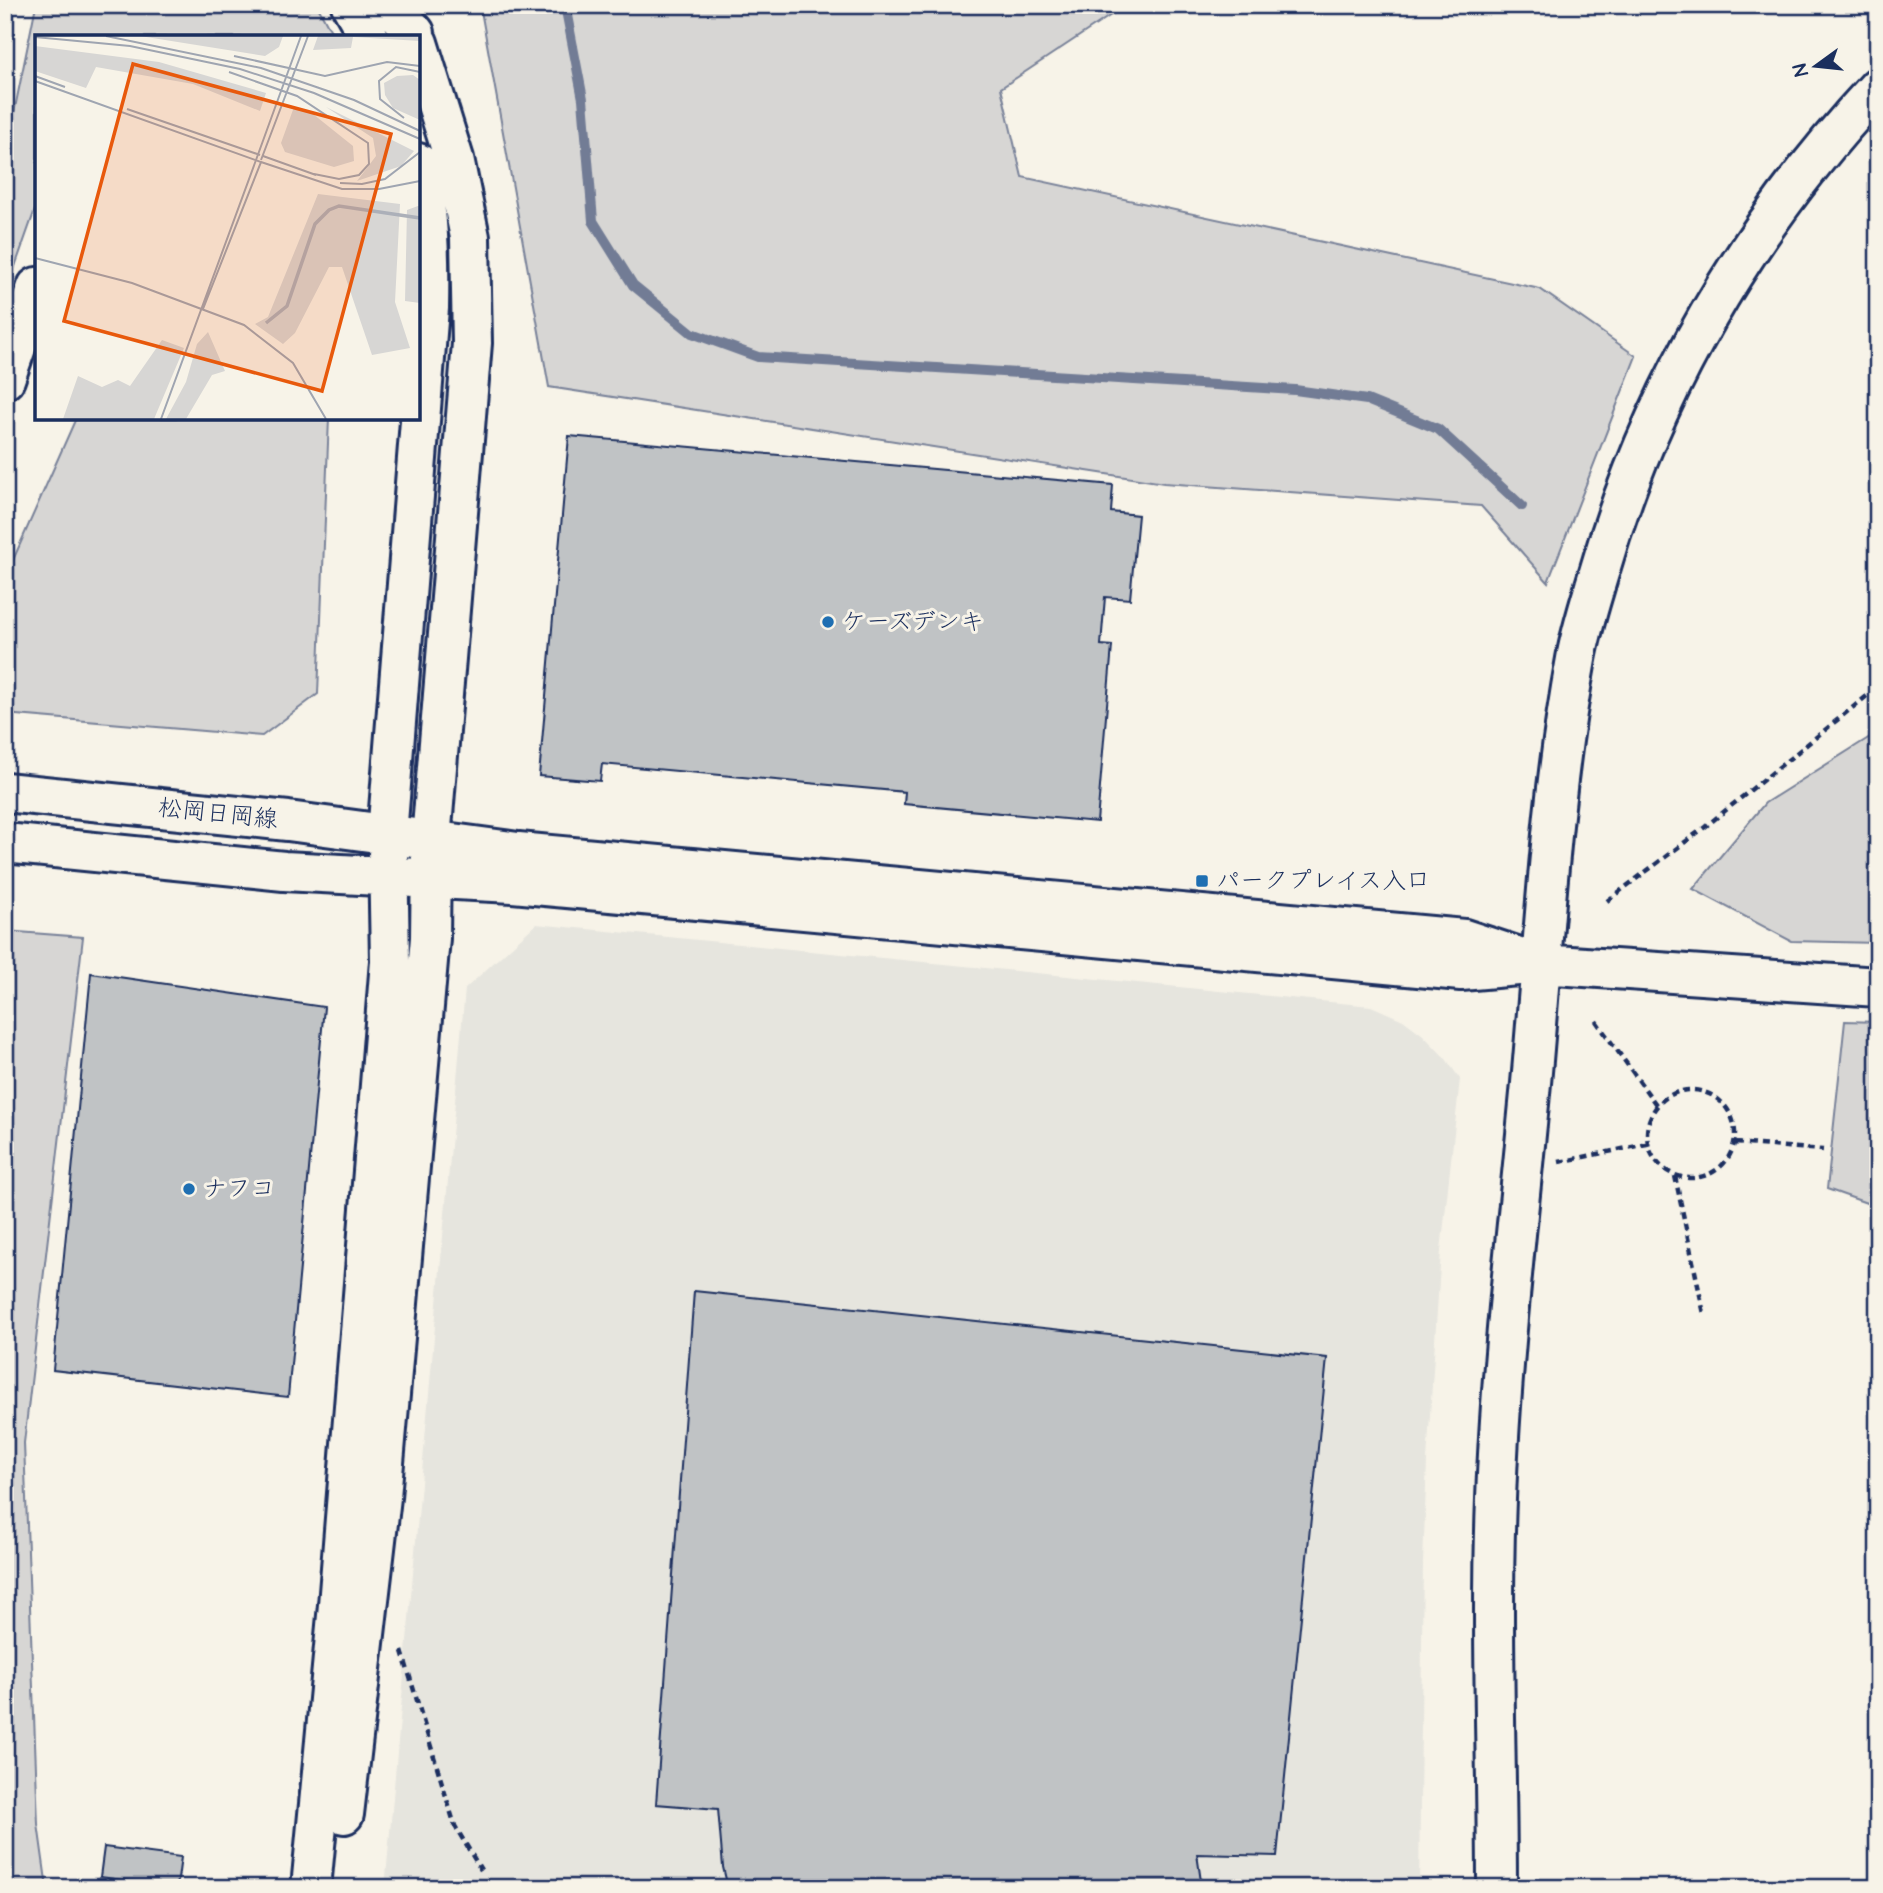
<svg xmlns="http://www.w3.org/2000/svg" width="1883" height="1893" viewBox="0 0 1883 1893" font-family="'Architects Daughter','Klee One',sans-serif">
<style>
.built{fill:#e6e5de}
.green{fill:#d7d6d4;stroke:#798299;stroke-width:2}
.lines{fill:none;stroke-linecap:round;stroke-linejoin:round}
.stream{stroke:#727c95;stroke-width:10}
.building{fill:#c0c3c5;stroke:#1b2f5e;stroke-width:2}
.secondary-casing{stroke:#1b2f5e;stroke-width:44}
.highway-casing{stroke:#1b2f5e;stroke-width:44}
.path{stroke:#1b2f5e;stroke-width:4.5;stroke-dasharray:7 5;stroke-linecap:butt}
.secondary{stroke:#f7f3e8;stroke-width:38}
.highway{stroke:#f7f3e8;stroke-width:38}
.poi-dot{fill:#1f6fb2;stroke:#f7f3e8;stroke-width:2.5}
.labels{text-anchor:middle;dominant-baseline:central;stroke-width:6;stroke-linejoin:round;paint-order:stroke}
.poi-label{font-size:24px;fill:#1b2f5e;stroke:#f7f3e8;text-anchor:start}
.street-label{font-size:24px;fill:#1b2f5e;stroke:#f7f3e8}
.inset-river{fill:none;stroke:#acb0b9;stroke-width:3.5}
.inset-road{fill:none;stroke:#9fa5b1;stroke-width:2}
.view{fill:#e8590c;fill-opacity:0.15;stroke:#e8590c;stroke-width:3.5}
.inset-edge{fill:none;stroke:#1b2f5e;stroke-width:3.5}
</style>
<rect width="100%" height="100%" fill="#f7f3e8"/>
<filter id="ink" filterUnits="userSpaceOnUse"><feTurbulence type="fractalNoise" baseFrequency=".0143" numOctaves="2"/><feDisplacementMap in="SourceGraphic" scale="14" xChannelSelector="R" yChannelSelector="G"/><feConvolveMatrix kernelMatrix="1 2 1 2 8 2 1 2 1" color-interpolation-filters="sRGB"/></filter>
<g filter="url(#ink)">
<path class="built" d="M536,924L1371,1006L1403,1020L1423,1035L1446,1059L1460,1079L1441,1251L1427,1460L1423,1563L1419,1888H385L465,989Z"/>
<path class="green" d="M36,5H317L334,37H37V204L5,295V157Z
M480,5H1126L1001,88L1022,177L1540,289L1636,356L1548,582L1481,506L1164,483L549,387Z
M76,418H329L318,694L262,736L5,714V615L9,569Z
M1878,732V943L1791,941L1693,889L1765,803Z
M5,931L83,937L24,1443L38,1824L47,1888H5Z
M1845,1021L1878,1022V1207L1827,1189Z"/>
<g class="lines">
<path class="stream" d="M565,5L583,99L593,221L633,285L692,333L758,357L1295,390L1367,400L1438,429L1522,506"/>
</g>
<path class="building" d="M569,436L1113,485L1111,512L1138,515L1130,599L1105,597L1101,645L1112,646L1097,822L904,804L905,792L602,764L600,781L539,776Z
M91,973L324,1007L288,1397L53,1370Z
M694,1291L1327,1358L1277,1856L1197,1854L1202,1888H728L723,1867L718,1809L656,1804Z
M104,1847L181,1857L177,1887L100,1877Z"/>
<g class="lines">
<g class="secondary-casing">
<path id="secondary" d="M5,792L288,821L518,852L1464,939L1522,958
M5,843L284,871L513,883L1461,971L1541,964L1878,987
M344,1814L381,1497L430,938L431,853
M311,1888L338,1605L390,961L388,850
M1497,1888C1497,1758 1491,1628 1496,1499C1501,1360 1518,1221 1531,1083C1544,941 1550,799 1576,659C1581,631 1590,603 1598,576C1650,393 1748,226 1878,87"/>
</g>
<g class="highway-casing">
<path id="highway" d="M351,5L369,37
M391,5L415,33
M418,43L454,159L470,237L472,343L431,840
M5,379L37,287
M387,835L429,308C430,259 429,212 418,163"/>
</g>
<path class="path" d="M1607,901L1705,827L1878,687
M1596,1021L1657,1106
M1647 1134a44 44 0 1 1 88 0a44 44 0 1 1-88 0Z
M1735,1143L1823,1150
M1559,1162L1647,1144
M1675,1176L1704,1314
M402,1651L455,1826L481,1870"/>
<use href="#secondary" class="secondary"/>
<use href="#highway" class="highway"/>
</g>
</g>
<g class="poi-dot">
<circle cx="828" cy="622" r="7"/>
<rect x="1195" y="874" width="14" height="14" rx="3.5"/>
<circle cx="189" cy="1189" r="7"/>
</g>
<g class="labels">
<g class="poi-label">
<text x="842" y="622">ケーズデンキ</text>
<text x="1216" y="881">パークプレイス入口</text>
<text x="203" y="1189">ナフコ</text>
</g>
<g class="street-label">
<text transform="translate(218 814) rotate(6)">松岡日岡線</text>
</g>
</g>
<g transform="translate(35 35)">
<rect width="385" height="385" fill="#f7f3e8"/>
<path d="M105,1H248L244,12L230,21ZM283,1H385V6L318,2L316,13L278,15ZM0,11L124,27L231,58L225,76L158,49L61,32L51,53L0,36ZM378,40L385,45V85L358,73L350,60L349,48L362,41ZM259,72L278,79L318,111L319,126L299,132L250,117L246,108ZM291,72L379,116L366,131L322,146L341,121L338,103ZM283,159L365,169L360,267L375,313L337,320L307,232H294L260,298L248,309L220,289L233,282ZM383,171H385V268L370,266L372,175ZM173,297L190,336L177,340L151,384H131L151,347L162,309ZM127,305L149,313L119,384H28L43,341L67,352L83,345L95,351Z" fill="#d7d6d4"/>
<path class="inset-river" d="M231,288L252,271L280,189L294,175L304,171L385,183"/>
<path class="inset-road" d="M71,1L226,33L319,65L385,96M0,2L95,11L205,34L279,58L385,104M199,21L290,41L352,27L385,31M194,37L262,61L333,108L334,129L324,140L304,144L279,139M0,41L30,52M0,46L226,127L168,274M92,74L225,120M369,83L345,64L344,46L361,32L385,37M228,121L281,140M221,125L266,1M226,125L273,1M226,127L307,154H344L385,146M305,148L327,149L350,144L385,117M0,223L97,248L209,290L258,328L291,384M126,384L221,125"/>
<path class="view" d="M98,29L356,99L287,356L29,286Z"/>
<rect width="385" height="385" class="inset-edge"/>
</g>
<rect width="1883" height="1893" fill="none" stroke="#f7f3e8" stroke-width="28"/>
<rect x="14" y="14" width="1855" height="1865" fill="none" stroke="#1b2f5e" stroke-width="2.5" filter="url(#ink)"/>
<g transform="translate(1816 66) rotate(255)" stroke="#f7f3e8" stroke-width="5" paint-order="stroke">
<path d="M0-5L12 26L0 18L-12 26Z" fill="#1b2f5e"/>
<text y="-10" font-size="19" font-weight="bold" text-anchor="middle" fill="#1b2f5e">N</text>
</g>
</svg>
